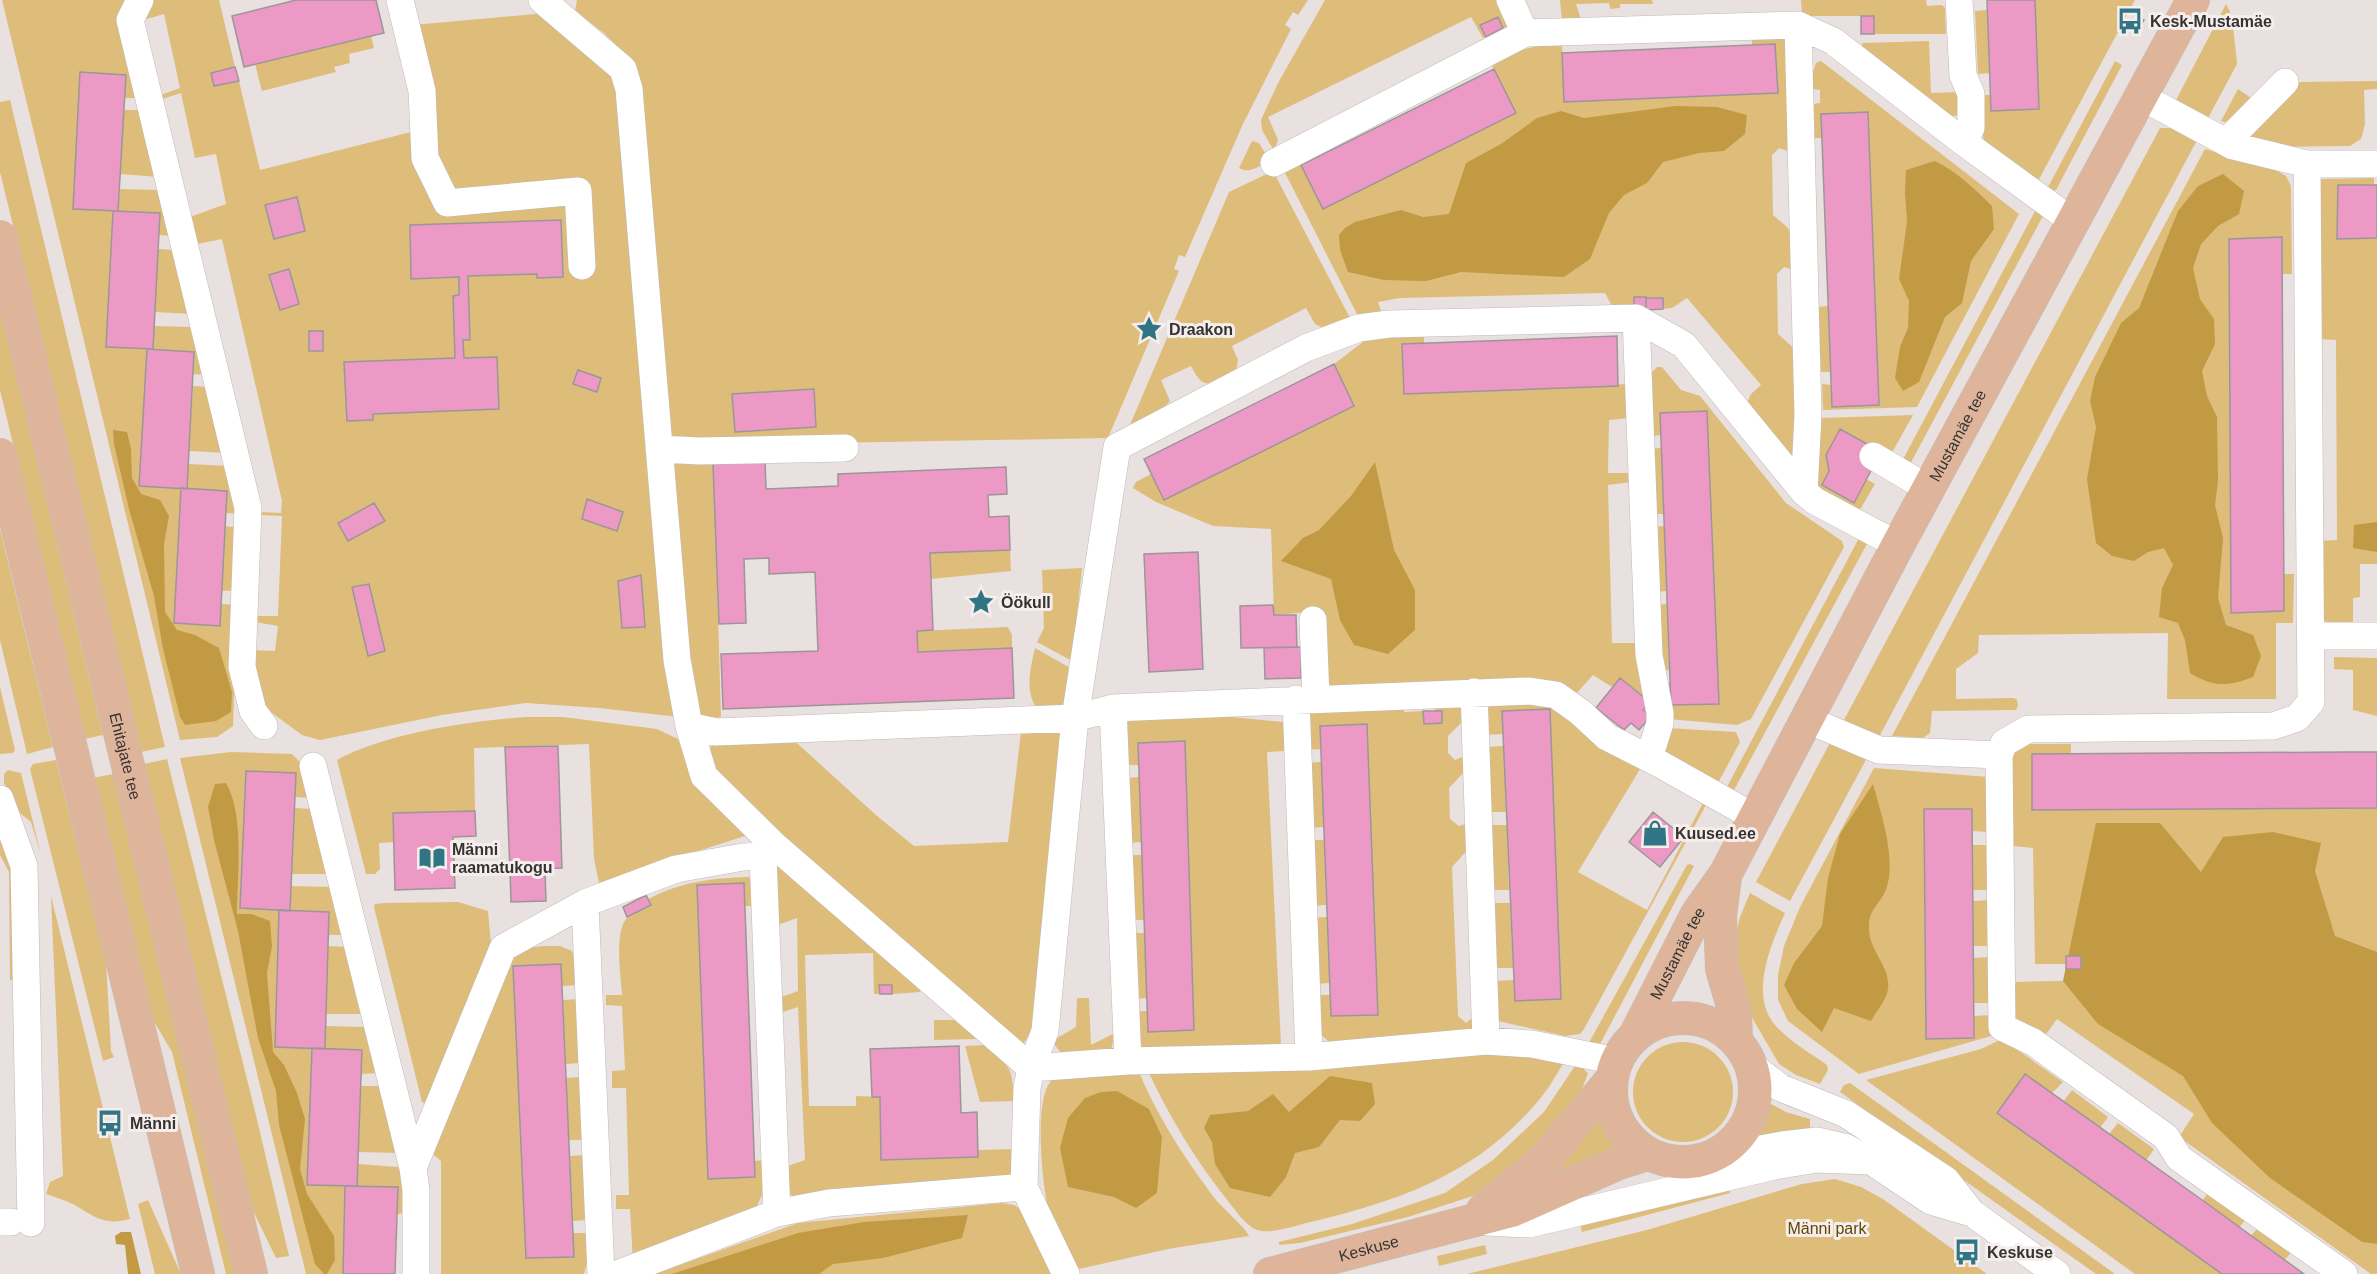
<svg xmlns="http://www.w3.org/2000/svg" width="2377" height="1274" viewBox="0 0 2377 1274" font-family="Arial,sans-serif">
<style>
.green{fill:#debd7a}
.forest{fill:#c19a43}
.building{fill:#ec99c6;stroke:#9c9699;stroke-width:1.5}
.lines{fill:none;stroke-linecap:round;stroke-linejoin:round}
.minor-casing{stroke:#c1b9b9;stroke-width:28}
.major-casing{stroke:#bfbebd;stroke-width:34}
.minor{stroke:#fff;stroke-width:27}
.major{stroke:#deb59b;stroke-width:33}
.labels{text-anchor:middle;dominant-baseline:central;stroke-width:6;stroke-linejoin:round;paint-order:stroke}
.poi-label{font-size:16px;font-weight:bold;fill:#363332;stroke:#f6eeed;text-anchor:start}
.street-label{font-size:16px;fill:#363332;stroke:#f6eeed}
.park-label{font-size:16px;fill:#614700;stroke:#f6eeed}
</style>
<rect width="100%" height="100%" fill="#e9e0e0"/>
<path class="green" d="M2,0H128L140,98H125V75L80,72L73,208L113,211L106,347L147,349L139,486L181,488L174,623L219,626L221,604L237,605L233,726L217,737L180,740Z
M153,0H219L235,67L211,73L215,86L239,81L260,170L435,126L413,25L546,13L619,80L679,717L599,708L526,703L442,715L320,740L302,735L264,707L251,650L275,651L278,626L255,622V616H278L282,516L259,515V512L281,513L282,501L222,239L193,245L187,218L226,204L216,154L195,158L181,93L159,100L158,96L180,88L164,14L140,21Z
M577,0H1308L1298,15L1293,12L1285,25L1291,29L1242,126L1185,257L1179,255L1174,269L1179,271L1108,438L713,445L721,717L696,720L635,64L604,33L575,11Z
M1325,0H1504L1511,25L1505,33L1498,17L1481,25L1486,37L1483,38L1471,17L1268,117L1278,140L1274,151L1262,130L1261,120L1278,83Z
M1560,0H1652L1653,4H1620V8L1610,9L1609,3L1576,4L1582,23L1562,20Z
M1801,0H1926L1927,6L1942,5L1945,8L1946,34H1874V16H1802Z
M2035,0H2135L2037,183L1984,144L1978,95H1991L1992,111L2039,109Z
M2226,4L2232,16L2237,64L2207,120L2175,102Z
M1987,10L1990,73L1978,74L1975,11Z
M1752,33L1786,37L1792,148L1787,151L1779,148L1772,155L1773,215L1787,227L1796,239L1793,270L1784,267L1777,274L1778,334L1797,351L1795,454L1789,458L1746,405L1751,394L1761,385L1687,298L1672,308L1663,309V298L1634,297V310H1614L1605,293L1400,298L1378,302L1382,314L1359,318L1281,165L1318,146L1323,154L1301,165L1323,208L1515,113L1490,61C1515,51 1536,45 1562,42L1564,102L1777,93L1775,44L1752,45Z
M371,36L374,48L349,54L350,63L334,67L336,72L262,91L255,64Z
M1929,41L1931,93L1960,92L1959,115L1950,117L1863,50L1862,43Z
M1821,61L2019,214L1917,407L1823,410L1822,384L1831,385L1833,407L1879,405L1868,113L1821,114L1822,138H1813V104L1820,103V90L1813,89L1812,75L1816,63Z
M2115,61L2122,65L2056,190L2046,191Z
M2377,81V89L2364,90L2365,124L2361,139L2350,146L2269,147L2250,144L2245,132L2252,128L2300,82Z
M2238,89L2251,98L2230,120L2225,122L2221,121Z
M10,100L165,747L141,752L0,172V102Z
M124,110H142L159,177L120,174Z
M2160,128H2171L2196,142L1879,737L1844,720Z
M1252,141L1259,143L1267,156L1266,163C1257,167 1249,174 1239,168Z
M2205,149L2274,169L2286,176L2291,186L2292,274H2283L2282,237L2229,239L2231,613L2284,611V574H2294L2293,623H2276V699H2167L2168,633L1979,635L1978,653L1956,669V699L2014,698L2017,700L2018,706L2016,710L1932,711L1930,733L1923,738L1892,736Z
M1273,171L1350,318L1323,328L1315,324L1306,308L1232,346L1238,360L1236,371C1212,383 1205,394 1191,366L1161,380L1170,401L1158,414L1130,425L1229,192Z
M2374,178V185L2338,186L2337,239L2377,238V564H2360V597L2353,598V622L2349,626H2334L2323,620L2318,541L2337,540L2336,340L2317,339L2321,179Z
M120,189L161,190L173,236L159,235L160,213L118,211Z
M2035,211L2044,214L1908,468L1900,465Z
M158,249L175,250L192,314L155,312Z
M1828,306L1831,372H1821L1818,307Z
M0,307L103,735L84,739L0,390Z
M154,326L194,327L208,375L193,374L194,352L153,349Z
M1424,334V343L1402,344L1404,394L1628,384L1630,418L1609,420L1608,473H1632L1631,482L1608,485L1612,643H1637L1650,702L1620,678L1612,687L1593,675L1574,696L1326,690L1320,611L1274,615L1271,529L1213,526L1156,502L1133,488L1136,482L1151,474L1164,500L1354,406L1334,364L1367,339Z
M1657,367H1662L1681,390L1700,396L1786,503L1842,541L1844,547L1751,719L1737,725L1668,719L1661,684L1670,683L1671,705L1719,703L1707,412L1660,413L1661,435L1653,436L1651,380L1652,372Z
M193,386L210,387L227,453L189,451Z
M1913,415L1890,456L1841,429L1829,471L1822,485L1854,503L1866,479L1875,484L1858,513L1818,490L1820,418Z
M1661,448L1664,514H1650L1647,449Z
M188,464L229,466L241,514L226,513L227,491L187,489Z
M225,526L241,528L239,590L222,591Z
M1664,526L1667,591L1653,592L1651,527Z
M0,529L53,747L27,754L0,640Z
M1859,538L1868,542L1734,790L1729,789L1728,785Z
M1010,550L1011,571L931,579L930,553Z
M1082,568L1072,661L1037,642L1044,628L1042,570Z
M1667,604L1669,670H1657L1654,605Z
M1008,627L1012,635V648L918,652L917,631Z
M1035,648L1072,669L1064,706L1037,708C1024,692 1031,666 1035,648Z
M2334,657L2377,658V716L2353,710V670L2334,669Z
M0,687L15,750L13,753L0,754Z
M1541,699L1615,755L1640,769L1578,872L1647,910L1703,803L1706,805L1584,1029L1580,1034L1565,1036L1498,1021L1493,981L1514,980L1515,1001L1561,999L1550,709L1503,711V734L1482,735L1487,709L1493,703Z
M1403,703L1404,712L1423,711L1424,724L1442,723V711H1435V703L1461,704L1463,721L1448,736V753L1455,760L1464,756L1466,770L1449,788L1450,819L1459,826L1468,823L1470,847L1452,867L1458,1016L1466,1023L1474,1016L1478,1029L1333,1045L1320,1034L1314,995H1330L1332,1016L1378,1015L1367,724L1320,726L1321,749L1304,750L1306,721L1312,711Z
M1181,712L1283,722L1286,751L1267,752L1281,1045L1144,1052L1138,1046L1135,1011H1147L1149,1032L1194,1030L1185,742L1138,743V765H1126L1125,726L1129,720Z
M525,717H563L657,729L678,739L694,779L751,834L599,883L594,859L589,744L474,748L475,811L394,813V842L379,843L380,869L375,874H366L337,760C386,733 469,721 525,717Z
M1065,728L1032,1029L1024,1043L1018,1044L710,773L706,751L715,743L789,740L798,744L877,816L914,846L1008,842L1021,732Z
M1667,728L1736,732L1740,742L1718,783L1675,764L1663,749Z
M1831,741L1868,756L1790,901L1756,882Z
M2024,744H2071V754H2032V810L2377,808V1274H2371L2179,1137L2194,1114L2057,1019L2044,1037L2010,1017L2011,996L2016,982L2100,980L2081,956H2067L2066,964H2035L2033,848L2014,846L2011,841L2008,755Z
M1504,746L1506,812H1486L1483,747Z
M231,752L292,754L301,763L310,798L295,797L296,773L246,771L240,908L279,910L275,1047L312,1048L307,1185L345,1186L343,1274H306L180,758Z
M167,759L255,1111L289,1256L276,1258L252,1209L144,764Z
M56,760L106,962L111,1051L114,1057L103,1061L30,769L33,764Z
M1321,762L1324,827L1307,828L1305,763Z
M1874,768L1989,777L1990,832L1972,831L1971,809L1924,810L1926,1038H1974V1016L1991,1015V1036L1859,1074L1788,1021L1778,1000V975L1784,946L1800,907Z
M8,770L21,773L41,855L31,822L20,813L4,783V774Z
M113,774L235,1274H226L172,1052L152,1018L93,778Z
M1139,777L1141,842L1129,843L1127,778Z
M295,808L312,809L328,874H292Z
M0,823L14,866L16,980H10L9,872L0,855Z
M1487,825H1507L1509,890H1489Z
M1308,840H1324L1326,905L1311,906Z
M1972,845H1990V890H1973Z
M1130,855H1142L1144,920H1132Z
M1690,864L1694,866L1598,1048H1586L1687,865Z
M783,866L920,989V992L892,994L891,985H880V994H874L873,953L805,955L809,1106H856V1096L880,1097L881,1160L978,1157V1150L1014,1149L1011,1173L1008,1176L795,1198L787,1192L785,1167L805,1160L798,1007L780,1013L779,998L798,991L797,918L775,926L773,867Z
M749,877L751,881L753,906H744L709,1179L754,1177V1161L764,1160L762,1195L756,1208L633,1262L630,1209H616V1195H629L626,1088H612V1071L625,1070L622,1006L606,1005V995H622C621,976 613,928 629,916C635,912 644,909 651,905L648,899C681,882 712,878 749,877Z
M291,886L332,887L343,935H329V912L290,911Z
M1750,893L1785,913C1771,944 1749,995 1775,1025C1789,1041 1810,1053 1827,1065L1828,1070L1820,1084L1796,1075L1779,1064L1747,1009L1733,947L1740,917Z
M51,896L130,1219C104,1226 95,1217 73,1204C64,1200 55,1197 46,1194L50,1182L63,1176Z
M1991,900V946H1973V901Z
M458,902L488,911L492,956L427,1104L422,1102L374,907L375,904L384,903Z
M1489,903H1510L1513,968H1492Z
M1327,917L1330,983L1313,984L1311,918Z
M1133,933H1144L1147,998L1135,999Z
M328,946L346,947L362,1014H326Z
M543,946H560L572,951L575,960L577,985L562,986L561,964L513,966L526,1258L574,1257L573,1233H587V1263L584,1274H441V1161L428,1150L506,962L526,948Z
M1991,957L1992,1003H1974L1973,958Z
M1077,998H1089L1091,1045L1115,1033L1111,1050L1061,1053L1052,1041L1076,1027Z
M578,999L580,1063L566,1064L563,1000Z
M934,1020H957L977,1039L934,1040Z
M326,1026L364,1027L377,1073L361,1074L325,1049Z
M2002,1039L2063,1082L2052,1093L1997,1113L2222,1274H2135L1866,1080L1981,1049Z
M1633 1092a50 50 0 1 1 100 0a50 50 0 1 1-100 0Z
M985,1045C1011,1068 1012,1065 1014,1101L980,1102L965,1046Z
M1501,1048L1566,1059C1557,1073 1549,1089 1538,1101C1479,1172 1403,1200 1315,1221C1301,1224 1270,1235 1257,1230C1245,1225 1236,1211 1228,1201C1196,1161 1170,1118 1148,1071Z
M1577,1063L1588,1073L1580,1095L1549,1141L1479,1194L1408,1217L1300,1243L1279,1245V1242L1352,1224L1445,1193L1493,1160L1544,1112Z
M1139,1072C1157,1116 1184,1157 1212,1195C1219,1205 1247,1229 1249,1236L1168,1249L1079,1269C1068,1257 1056,1236 1051,1221C1043,1196 1032,1098 1052,1080Z
M581,1077L583,1140H569L566,1078Z
M1850,1083L2115,1274H2096L1840,1092L1844,1085Z
M361,1086H379L397,1153L358,1152Z
M2072,1090L2108,1117L2100,1128L2063,1102Z
M1769,1103L1786,1112L1810,1119V1131L1755,1137Z
M1597,1119L1603,1120L1620,1150L1543,1182Z
M2118,1123L2154,1149L2146,1161L2109,1134Z
M584,1155L587,1220L573,1221L570,1156Z
M358,1164L398,1167L407,1189L408,1213L397,1214L357,1186Z
M1835,1179L1861,1187L1883,1199L1987,1274H1467L1647,1230L1802,1184Z
M1730,1185V1193L1582,1232L1580,1222Z
M2211,1189L2248,1216L2239,1228L2202,1201Z
M148,1200L180,1272V1274H155L138,1204Z
M1002,1203L1014,1205L1020,1209L1055,1274H654L798,1223Z
M2260,1225L2294,1248L2285,1260L2251,1236Z
M1485,1245L1487,1254L1439,1266L1437,1256Z"/>
<path class="forest" d="M1676,106L1717,107L1747,115L1745,134L1724,151L1699,153L1663,162L1647,183L1624,195L1609,213L1590,259L1564,277L1461,272L1426,281L1384,280L1348,272L1340,250L1339,235L1345,228L1355,222L1401,210L1423,217L1449,214L1466,163L1501,144L1537,118L1561,111L1584,118Z
M1935,161C1957,172 1975,189 1992,206L1994,229L1971,261L1962,303L1945,317L1919,382L1903,391L1895,378L1900,347L1908,328L1909,301L1899,279L1907,222L1905,193L1906,170Z
M2223,174L2244,191L2239,214L2218,226L2201,244L2193,268L2200,299L2214,319L2215,344L2202,371L2207,396L2217,417L2218,481L2215,505L2223,538L2218,598L2226,625L2253,635L2261,656L2253,677C2228,687 2213,687 2190,673L2185,640L2178,623L2159,617L2162,588L2173,565L2164,548L2148,552L2134,561L2112,556L2096,543L2087,479L2096,427L2090,401L2095,377L2121,323L2139,308L2178,211L2198,186Z
M113,430L127,432L131,449L132,478L141,494L160,500L169,516L164,544L165,612L177,630L195,635L219,648L232,692L231,712L216,721L185,725L180,717L163,649L154,596L129,509L114,444Z
M1375,462L1394,550L1415,590V630L1388,654L1354,645L1340,620L1331,579L1281,561L1303,538L1319,530L1351,496Z
M2377,522V552L2353,548L2354,525Z
M226,783C245,816 237,876 237,914H251L270,921L272,946L267,973L273,1052L284,1065L297,1093L305,1119L300,1169L307,1194L334,1236L335,1260L327,1274H324L315,1264L279,1125L276,1091L258,1038L238,931L214,840L208,807L215,784Z
M1873,784C1881,813 1898,863 1885,892C1878,906 1868,910 1869,929C1869,951 1891,967 1888,989C1887,999 1876,1012 1871,1021L1834,1008L1822,1032L1797,1009L1784,985L1794,963L1822,926L1828,878L1840,834Z
M2096,823H2160L2201,872L2223,837L2273,832L2321,843L2315,871L2335,936L2377,952V1244L2362,1242L2270,1178L2212,1123L2183,1076L2098,1024L2063,981Z
M1330,1076L1372,1083L1375,1104L1360,1121L1340,1120L1319,1147L1295,1153L1286,1177L1270,1197L1230,1188L1215,1164L1212,1142L1204,1128L1210,1115L1248,1111L1273,1094L1289,1112Z
M1117,1091L1149,1109L1162,1137L1157,1193L1136,1208L1114,1197L1068,1187L1060,1148L1068,1118L1085,1098L1101,1092Z
M968,1215L962,1238L883,1258L833,1264L819,1274H672L798,1233L864,1222Z
M121,1232H131L141,1274H128L125,1245L116,1244L115,1236Z"/>
<path class="building" d="M296,0H376L384,33L244,67L232,16Z
M1987,0H2035L2039,109L1991,111Z
M1861,16H1874V34H1861Z
M1498,17L1503,28L1486,37L1480,25Z
M2138,17L2144,20L2136,33L2131,30Z
M1775,44L1778,93L1564,102L1562,53Z
M235,67L239,81L214,86L211,73Z
M1494,69L1516,113L1323,209L1301,165Z
M80,72L126,75L118,211L73,209Z
M1868,112L1879,405L1832,407L1821,114Z
M2338,185H2377V238L2337,239Z
M297,197L305,231L274,239L265,205Z
M113,211L160,213L153,349L106,347Z
M561,220L563,277L537,278V274L468,276L470,340H463L464,358L497,357L499,409L373,414V420L347,421L344,362L455,358L453,296L459,295V277L411,279L410,225Z
M2282,237L2284,611L2231,613L2229,239Z
M289,269L299,304L280,310L269,275Z
M1634,297H1646V310H1634Z
M1646,298H1663V309L1646,310Z
M309,331H323V351H309Z
M1617,336L1618,386L1404,394L1402,344Z
M147,349L194,352L187,489L139,486Z
M1334,364L1354,406L1164,500L1144,459Z
M578,370L601,378L597,392L573,384Z
M814,389L816,427L735,432L732,394Z
M1707,411L1719,704L1671,705L1660,413Z
M1840,429L1876,449L1874,465L1854,503L1822,485L1829,471L1826,455Z
M765,461L766,489L838,486V474L1006,467L1007,494L988,495L989,517L1009,516L1010,550L930,553L933,630L917,631L918,652L1012,648L1014,698L723,709L721,654L818,651L815,572L769,574V558L744,559L746,623L719,624L713,464Z
M181,488L227,491L220,626L174,623Z
M587,499L623,512L617,531L582,519Z
M374,503L385,521L348,541L338,523Z
M1198,552L1203,669L1149,672L1144,554Z
M641,575L645,627L622,628L618,581Z
M369,584L385,651L368,656L352,587Z
M1273,605L1274,615H1296L1297,647L1241,648L1240,606Z
M1301,647V678L1265,679L1264,648Z
M1620,678L1650,702L1643,710L1651,716L1639,730L1631,723L1624,730L1596,708Z
M1550,709L1561,999L1515,1001L1502,711Z
M1423,711H1442V723L1424,724Z
M1367,724L1378,1015L1331,1016L1320,726Z
M1185,741L1194,1030L1148,1032L1138,743Z
M558,746L562,868L510,870L505,747Z
M2345,752H2377V808L2032,810V754Z
M246,771L296,773L290,911L240,908Z
M1924,809H1972L1974,1038L1926,1039Z
M475,811L476,836L453,837L455,888L395,890L393,813Z
M1653,812L1684,837L1660,867L1629,842Z
M545,869L546,901L511,902L510,870Z
M744,883L755,1177L708,1179L697,885Z
M646,895L651,905L627,917L623,907Z
M279,910L329,912L325,1049L275,1047Z
M2066,956H2081V969H2066Z
M561,964L574,1257L526,1258L513,966Z
M879,985H892V994H880Z
M959,1046L961,1113L977,1112L978,1157L881,1160L880,1097H872L870,1049Z
M312,1048L362,1050L357,1186L307,1185Z
M2025,1074L2198,1197L2304,1274H2222L1997,1113Z
M345,1186L398,1187L395,1274H343Z"/>
<g class="lines">
<g class="minor-casing">
<path id="minor" d="M140,0L130,20L248,508L242,667L253,711L264,726
M400,0L422,91L425,158L447,203L578,191L582,266
M542,0L623,69L629,89L677,660L689,726L704,776L775,846L1031,1068L1128,1061L1309,1057L1486,1041L1532,1044L1616,1061
M1959,0L1963,75L1971,94V128L1962,141
M1798,25L1808,415L1804,492
M1525,33L1798,25L1833,41L1962,141L2072,221
M2142,97L2233,146L2307,164H2377
M2226,142L2285,82
M1274,163L1525,33L1510,0
M1636,318L1649,655L1660,713V723L1649,758
M659,449L700,451L845,448
M1873,456L1929,489
M1313,620L1316,698
M2311,636H2377
M1474,692L1486,1041
M1296,699L1309,1057
M1113,708L1128,1061
M1808,720L1879,750L1999,755L2004,743L2028,729L2273,726L2297,718L2311,702L2307,164
M689,726L716,732L1075,718L1113,708L1529,691L1556,695L1580,712L1607,737L1660,764L1754,817
M1999,755L2002,1027L2033,1042L2166,1137L2179,1158L2344,1274
M313,766L413,1168L416,1190V1274
M0,799L24,866L31,1223
M585,903L601,1274
M1750,1064L1781,1088L1846,1114L1946,1180L1972,1213L2057,1274
M1702,1160L1782,1145L1817,1141L1847,1148L1871,1161L1931,1201L1972,1213
M413,1168L503,948L585,903L676,869L743,857L763,856L777,1213
M0,1222H11
M1486,1222L1529,1224L1774,1166L1817,1159L1871,1161
M617,1274L777,1213L829,1203L1024,1187
M1066,1274L1024,1187L1027,1088L1031,1068L1045,1031L1075,718L1117,447L1306,348L1359,328L1389,324L1636,318L1684,345L1804,492L1815,501L1898,545"/>
</g>
<g class="major-casing">
<g id="major">
<path id="s1" d="M0,237L251,1274"/>
<path d="M0,455L198,1274"/>
<path d="M1725,877L1720,916L1722,969L1735,1013L1736,1041"/>
<circle cx="1683" cy="1090" r="72"/>
<path id="s2" d="M1635,1036L1697,914L1726,873L1898,545L2193,0"/>
<path d="M1483,1210L1545,1160L1611,1080"/>
<path id="s3" d="M1270,1274L1513,1210L1619,1163L1647,1154"/>
</g>
</g>
<use href="#minor" class="minor"/>
<use href="#major" class="major"/>
</g>
<defs>
<g id="bus-bare" transform="scale(2.07)"><path d="M-5-6H5V4H4V6H2V4H-2V6H-4V4H-5ZM-3.5-4V0h7V-4ZM-3.5 1.2v1.5H-2V1.2ZM2 1.2v1.5H3.5V1.2Z" fill="#317584" stroke="#f6eeed" stroke-width="2.5" paint-order="stroke"/></g>
<g id="sight-bare" transform="scale(2.07)"><path d="M0-6L1.8-2.2L6-1.7L2.9 1.2L3.7 5.4L0 3.3L-3.7 5.4L-2.9 1.2L-6-1.7L-1.8-2.2Z" fill="#317584" stroke="#f6eeed" stroke-width="2.5" paint-order="stroke"/></g>
<g id="shop-bare" transform="scale(2.07)"><path d="M-5-2.5h2.3a2.7 3.5 0 0 1 5.4 0H5L5.5 6h-11ZM-1.5-2.5h3a1.5 2.3 0 0 0-3 0Z" fill="#317584" stroke="#f6eeed" stroke-width="2.5" paint-order="stroke"/></g>
<g id="library-bare" transform="scale(2.07)"><path d="M-6-4Q-3-5.5-.7-3.5V5Q-3 3-6 4ZM6-4Q3-5.5 .7-3.5V5Q3 3 6 4Z" fill="#317584" stroke="#f6eeed" stroke-width="2.5" paint-order="stroke"/></g>
</defs>
<g fill-rule="evenodd">
<use href="#bus-bare" x="2130" y="21"/>
<use href="#sight-bare" x="1149" y="329"/>
<use href="#sight-bare" x="981" y="602"/>
<use href="#shop-bare" x="1655" y="833"/>
<use href="#library-bare" x="432" y="858"/>
<use href="#bus-bare" x="110" y="1123"/>
<use href="#bus-bare" x="1967" y="1252"/>
</g>
<g class="labels">
<g class="poi-label">
<text x="2150" y="21">Kesk-Mustamäe</text>
<text x="1169" y="329">Draakon</text>
<text x="1001" y="602">Öökull</text>
<text x="1675" y="833">Kuused.ee</text>
<text x="452" y="849">Männi<tspan x="452" dy="18">raamatukogu</tspan></text>
<text x="130" y="1123">Männi</text>
<text x="1987" y="1252">Keskuse</text>
</g>
<g class="street-label">
<text stroke="none"><textPath href="#s2" startOffset="682">Mustamäe tee</textPath></text>
<text stroke="none"><textPath href="#s1" startOffset="534">Ehitajate tee</textPath></text>
<text stroke="none"><textPath href="#s2" startOffset="93">Mustamäe tee</textPath></text>
<text stroke="none"><textPath href="#s3" startOffset="102">Keskuse</textPath></text>
</g>
<g class="park-label">
<text x="1827" y="1228">Männi park</text>
</g>
</g>
</svg>
